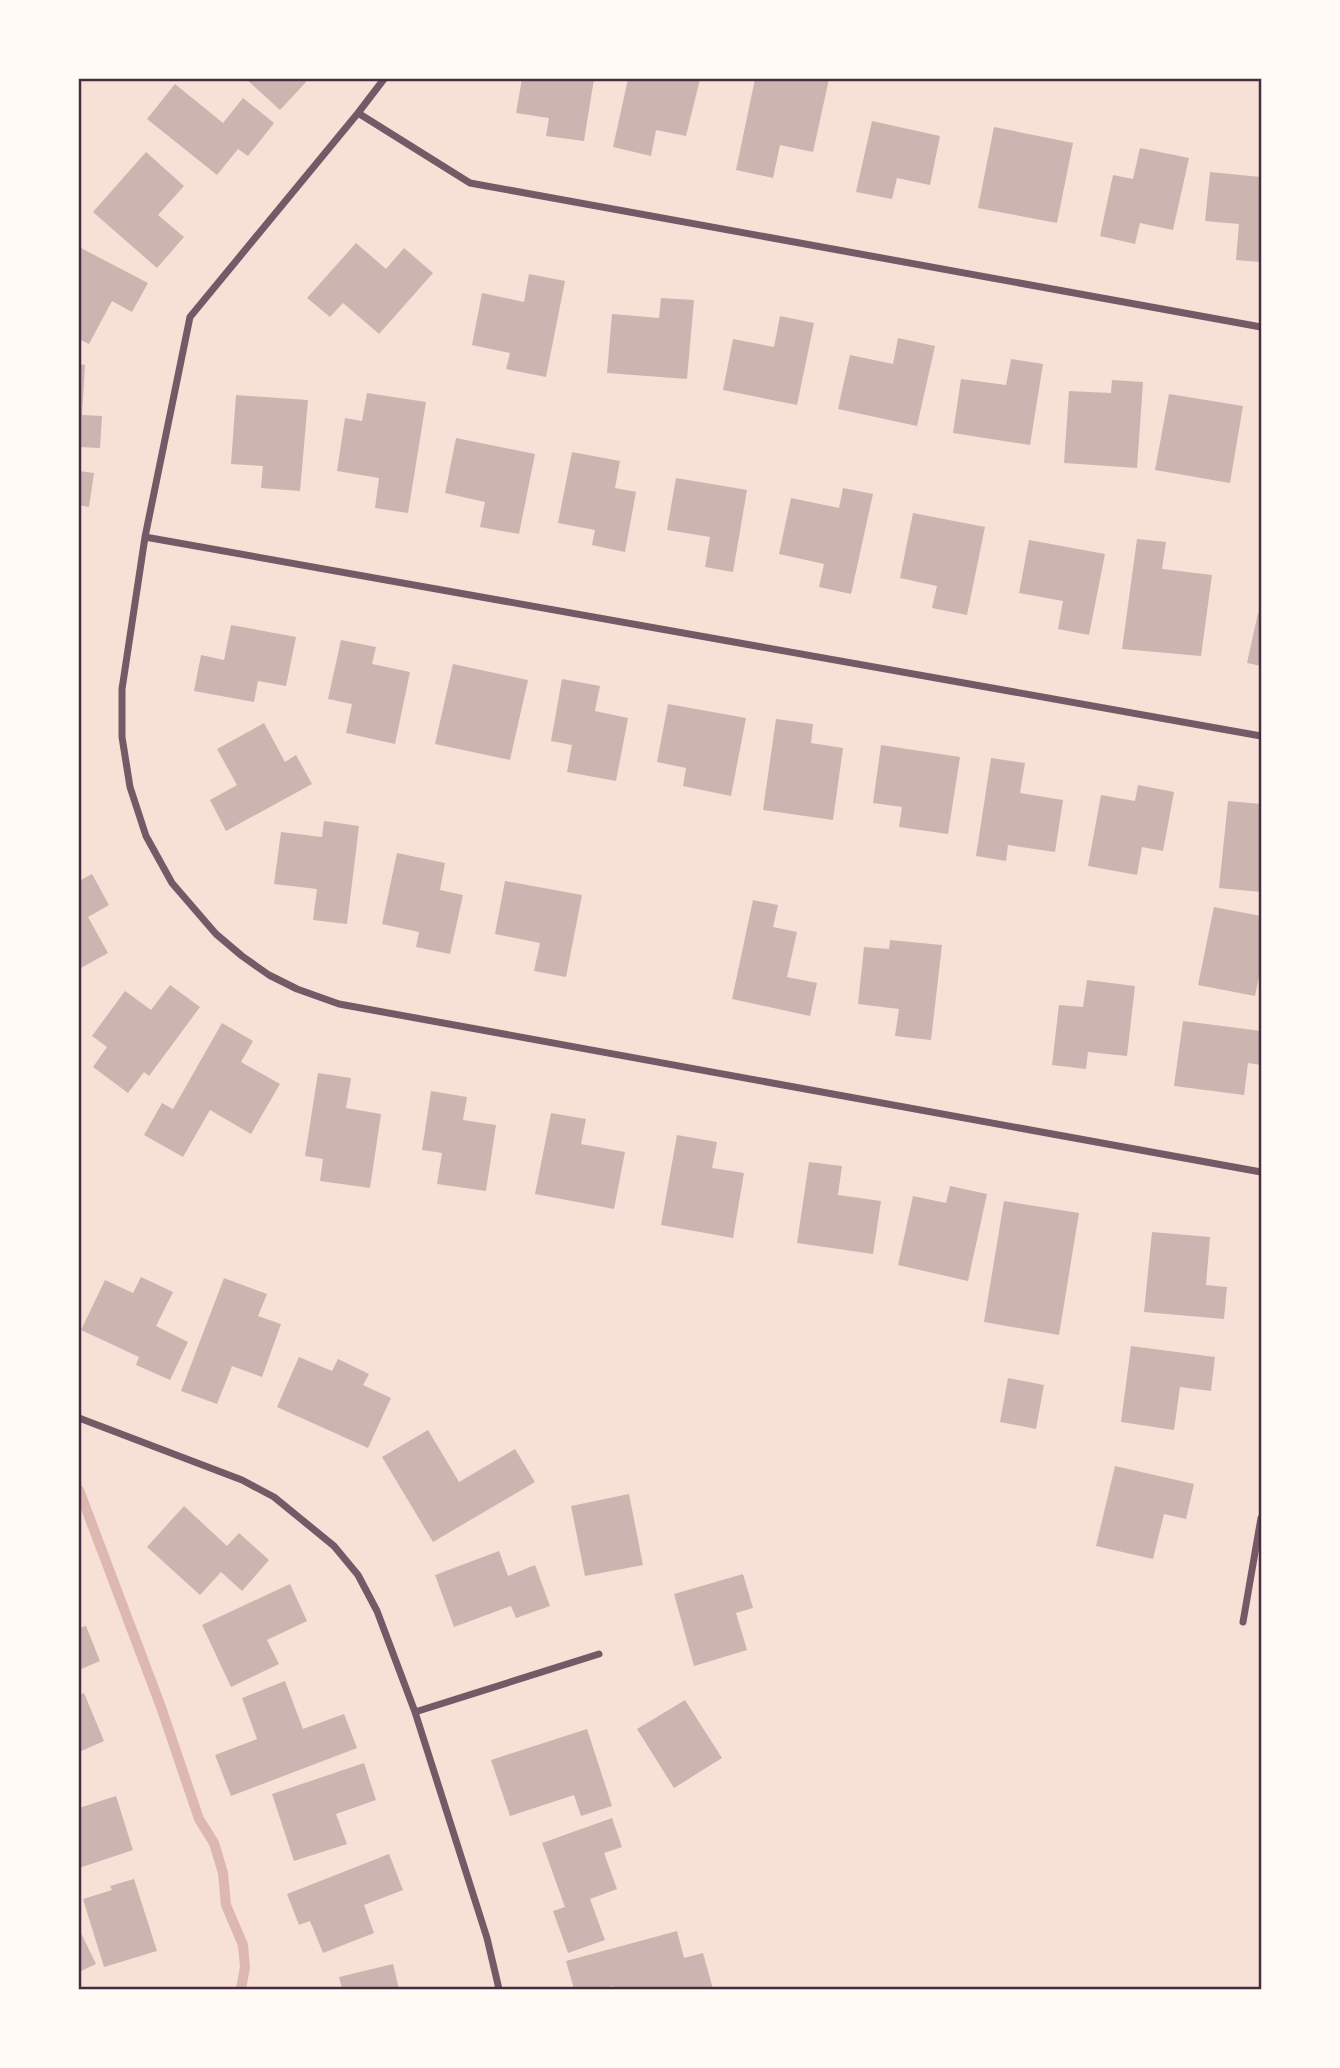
<svg xmlns="http://www.w3.org/2000/svg" width="1340" height="2068" viewBox="0 0 1340 2068" font-family="Rubik,sans-serif">
<style>
.lines{fill:none;stroke-linecap:round;stroke-linejoin:round}
.stream{stroke:#dcb8b0;stroke-width:10}
.building{fill:#ccb4b1}
.minor{stroke:#755966;stroke-width:7}
.neatline{fill:none;stroke:#4a2c40;stroke-width:2.5}
</style>
<rect width="100%" height="100%" fill="#f7e1d7"/>
<g class="lines">
<path class="stream" d="M79,1490L161,1707L199,1819L214,1843L223,1873L226,1905L243,1945L245,1967L241,1989"/>
</g>
<path class="building" d="M246,79H303L306,82L280,110Z
M522,79H594L584,141L546,136L549,118L516,113Z
M628,79H700L686,136L656,130L651,156L613,147Z
M755,79H829L813,152L780,145L773,178L736,170Z
M175,84L223,123L243,98L274,123L248,156L238,149L217,175L147,119Z
M872,121L940,136L930,185L897,178L892,199L856,192Z
M994,127L1073,143L1057,223L978,208Z
M1140,148L1189,158L1173,230L1140,223L1135,244L1100,236L1113,175L1133,179Z
M146,152L184,186L158,215L184,237L157,268L93,212Z
M1210,172L1261,177V262L1236,260L1239,224L1205,221Z
M356,243L386,269L404,248L433,273L379,334L343,303L330,317L307,298Z
M79,247L148,283L132,312L112,301L89,344L79,339Z
M529,274L565,281L546,377L506,369L510,353L472,345L482,293L524,302Z
M661,298L694,300L687,379L607,373L612,314L659,318Z
M780,316L814,323L797,405L723,390L733,339L774,347Z
M898,338L935,346L917,426L838,409L850,355L893,364Z
M1011,359L1043,364L1030,445L953,433L961,379L1006,385Z
M79,364L85,365L82,415L102,416L100,448L79,447Z
M1112,380L1143,382L1137,468L1064,463L1069,391L1111,393Z
M367,393L426,402L408,513L375,508L379,478L337,471L345,418L362,421Z
M1169,394L1243,406L1230,483L1155,470Z
M236,395L308,400L300,491L261,488L263,466L231,464Z
M456,438L535,454L519,534L480,527L485,502L445,493Z
M572,452L620,461L615,488L636,492L625,552L592,545L595,530L558,523Z
M79,471L94,473L89,507L79,505Z
M676,478L747,490L733,572L705,567L710,537L667,530Z
M843,488L873,494L851,594L819,587L824,564L779,554L791,498L839,508Z
M913,513L985,527L967,615L932,608L937,586L900,578Z
M1137,539L1166,542L1162,569L1212,575L1201,656L1122,649Z
M1029,540L1105,554L1089,635L1058,629L1063,601L1019,593Z
M1258,613L1261,614V666L1247,663Z
M231,625L296,637L286,686L258,681L254,702L194,691L201,655L224,660Z
M341,640L376,647L372,664L410,672L395,744L346,733L352,704L328,699Z
M453,664L528,680L510,760L435,744Z
M562,679L600,686L595,711L628,718L616,781L567,772L572,745L551,741Z
M668,704L746,718L731,796L683,786L686,768L657,762Z
M776,719L813,724L811,743L843,748L833,820L763,810Z
M264,723L285,762L296,755L312,784L226,831L210,800L237,785L217,749Z
M881,745L960,757L948,834L899,827L902,807L873,803Z
M991,758L1025,763L1020,793L1063,800L1055,852L1008,845L1006,861L976,856Z
M1138,785L1174,792L1163,851L1142,847L1137,875L1088,866L1101,795L1135,801Z
M1228,801L1261,804V892L1219,888Z
M324,821L359,826L347,924L313,920L317,889L274,884L281,832L322,837Z
M397,853L445,863L440,890L463,895L450,954L416,947L419,932L382,924Z
M92,874L109,905L88,917L108,953L79,969V881Z
M505,881L582,895L566,977L534,971L540,943L495,934Z
M753,900L778,905L773,927L797,932L787,977L817,983L810,1016L732,999Z
M1214,907L1261,916V967L1255,996L1198,985Z
M890,940L942,945L931,1040L895,1036L899,1009L858,1004L864,947L889,949Z
M1087,980L1135,986L1127,1056L1088,1052L1086,1069L1052,1065L1059,1005L1083,1007Z
M170,985L200,1007L149,1076L144,1072L128,1093L93,1067L107,1047L92,1036L125,991L151,1010Z
M1183,1021L1261,1031V1065L1248,1063L1244,1095L1174,1086Z
M222,1023L253,1041L241,1062L280,1084L251,1134L210,1110L183,1157L144,1135L162,1103L173,1109Z
M318,1073L351,1078L346,1108L381,1114L370,1188L320,1181L323,1159L305,1156Z
M431,1091L467,1097L463,1120L496,1125L486,1191L437,1184L442,1153L422,1150Z
M551,1113L586,1119L581,1144L625,1152L614,1209L535,1194Z
M677,1135L717,1142L712,1168L744,1173L733,1238L661,1225Z
M809,1162L842,1166L838,1195L881,1201L873,1254L797,1243Z
M950,1186L987,1194L968,1281L898,1265L913,1196L946,1203Z
M1004,1201L1079,1213L1059,1335L984,1322Z
M1152,1232L1210,1237L1206,1285L1227,1287L1224,1319L1144,1312Z
M141,1277L173,1292L156,1326L188,1342L170,1380L136,1365L139,1357L81,1330L105,1280L133,1293Z
M224,1278L267,1294L258,1316L281,1324L262,1377L232,1366L217,1404L181,1391Z
M1131,1346L1215,1357L1211,1391L1180,1387L1174,1430L1121,1422Z
M299,1357L332,1371L338,1359L369,1374L363,1385L391,1398L368,1448L277,1407Z
M1008,1378L1044,1385L1036,1429L1000,1422Z
M428,1430L459,1482L515,1449L535,1482L433,1542L382,1457Z
M1115,1466L1194,1484L1186,1519L1164,1514L1153,1559L1096,1546Z
M629,1494L643,1565L585,1576L571,1506Z
M184,1506L227,1546L239,1533L269,1560L242,1591L221,1572L200,1595L147,1547Z
M499,1551L508,1576L535,1565L550,1606L516,1618L511,1606L454,1627L435,1575Z
M743,1574L753,1608L736,1613L747,1650L694,1666L674,1594Z
M290,1584L307,1621L267,1640L279,1664L231,1687L202,1625Z
M86,1626L100,1661L79,1670V1628Z
M285,1681L303,1729L344,1714L357,1748L231,1796L215,1755L257,1739L242,1698Z
M84,1693L104,1741L79,1752V1695Z
M685,1700L722,1758L674,1788L637,1729Z
M587,1729L612,1806L581,1816L574,1795L510,1816L491,1760Z
M364,1763L376,1800L336,1814L347,1844L294,1861L272,1794Z
M116,1796L133,1850L79,1868V1808Z
M612,1818L622,1847L604,1853L617,1889L590,1899L605,1940L568,1953L553,1911L565,1907L542,1843Z
M389,1854L403,1890L364,1905L374,1933L323,1953L310,1921L299,1925L287,1894Z
M134,1879L157,1951L104,1967L83,1899L112,1890L110,1886Z
M677,1931L684,1958L703,1953L713,1989H615L614,1986L601,1989H574L566,1961Z
M81,1933L96,1964L79,1972V1934Z
M393,1964L399,1989H342L339,1977Z"/>
<g class="lines">
<path class="minor" d="M384,79L358,113L190,317L145,537L122,689V737L130,787L146,836L172,883L216,934L242,956L269,975L297,989L339,1004L1261,1172
M358,113L470,183L1261,327
M145,537L1261,736
M79,1418L242,1480L274,1497L334,1546L358,1575L377,1611L415,1712L487,1938L499,1989
M1243,1622L1261,1518
M415,1712L599,1654"/>
</g>
<rect width="1340" height="2068" fill="none" stroke="#fffaf5" stroke-width="161"/>
<rect x="80" y="80" width="1180" height="1908" class="neatline"/>
</svg>
